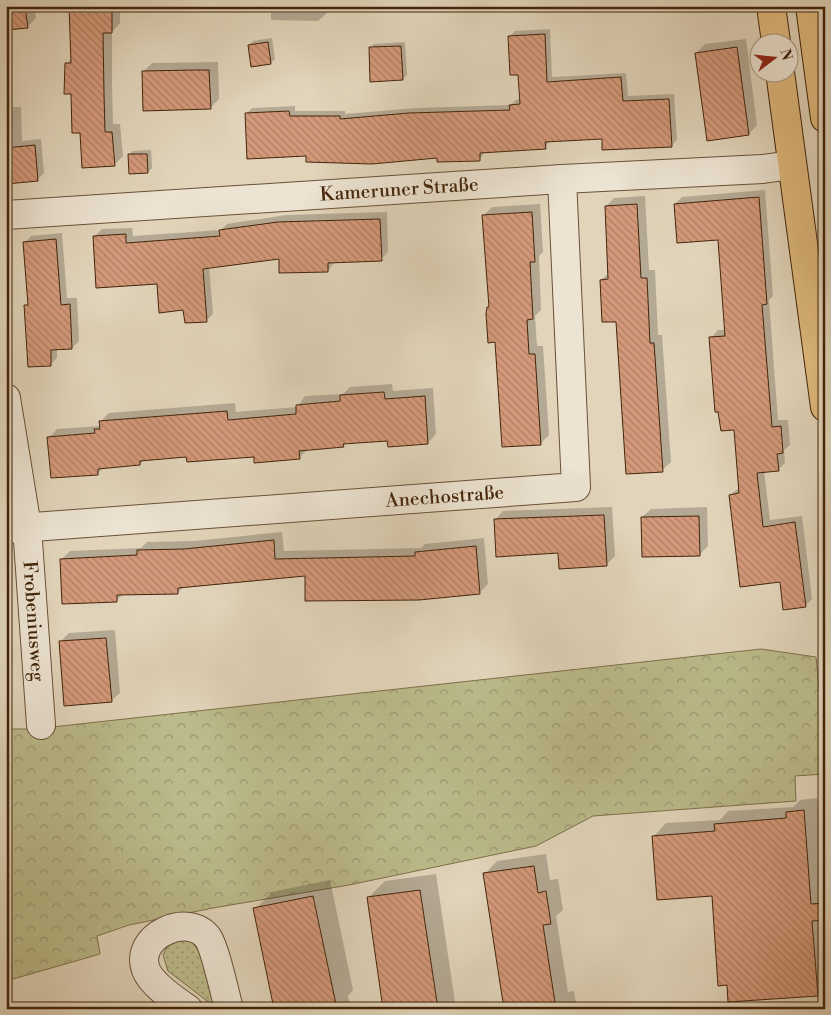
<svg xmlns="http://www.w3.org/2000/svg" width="831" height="1015" viewBox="0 0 831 1015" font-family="'Libre Bodoni',serif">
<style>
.green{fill:url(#green-dots);stroke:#7f704a}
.forest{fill:url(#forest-crowns);stroke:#7f704a}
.shadow{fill:#0003}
.building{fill:url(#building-back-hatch);stroke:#43250a}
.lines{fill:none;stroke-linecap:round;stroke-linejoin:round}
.minor-casing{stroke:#6a5136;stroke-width:30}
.major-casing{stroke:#43250a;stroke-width:30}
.minor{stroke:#ece3d2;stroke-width:28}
.major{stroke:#e0ba7d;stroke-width:28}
.labels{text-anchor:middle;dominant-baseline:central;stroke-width:4;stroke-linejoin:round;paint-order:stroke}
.street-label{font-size:19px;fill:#43250a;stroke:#ece3d2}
</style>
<defs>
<pattern id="green-dots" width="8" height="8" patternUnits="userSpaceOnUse" patternTransform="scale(1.25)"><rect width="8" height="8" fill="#bbba8a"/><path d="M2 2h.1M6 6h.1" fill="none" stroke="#9a976f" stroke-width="1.8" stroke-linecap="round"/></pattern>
<pattern id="forest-crowns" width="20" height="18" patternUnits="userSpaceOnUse" patternTransform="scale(1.25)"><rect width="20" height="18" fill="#bbba8a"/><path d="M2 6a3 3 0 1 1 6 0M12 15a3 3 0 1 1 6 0" fill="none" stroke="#9a976f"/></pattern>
<pattern id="building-back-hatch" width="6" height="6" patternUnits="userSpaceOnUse" patternTransform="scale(1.25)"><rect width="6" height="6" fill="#d4997a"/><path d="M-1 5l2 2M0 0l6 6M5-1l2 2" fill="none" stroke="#ae7d62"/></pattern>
</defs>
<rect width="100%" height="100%" fill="#e1d4ba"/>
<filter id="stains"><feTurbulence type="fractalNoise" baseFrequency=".004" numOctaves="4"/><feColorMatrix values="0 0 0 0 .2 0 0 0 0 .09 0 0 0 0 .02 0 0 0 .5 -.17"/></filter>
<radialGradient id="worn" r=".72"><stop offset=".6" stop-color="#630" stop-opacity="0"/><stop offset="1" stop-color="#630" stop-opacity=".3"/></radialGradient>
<path class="green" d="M178,939L192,942L201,954L214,1001L211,1004L168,971L163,955L167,947Z"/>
<path class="forest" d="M761,649L816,657L825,745V774L795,776L796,801L593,816L536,846L349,885L213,908L129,925L97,936L100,954L6,981V729H34Z"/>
<path class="shadow" d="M6,6H34L36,18L27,27Z
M70,6H120V23L112,32V85L113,124H120L123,156L114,165L81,132L66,64L72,58Z
M271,6H327V13L318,21L271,20Z
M681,6H705L687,8Z
M550,29L552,77L626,73L628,96L674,94L677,140L671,146L603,137L550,141L545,148L485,151L480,159L307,155L246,114L252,108L295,106V111H345V114L416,108L511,105L516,100L521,99L519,74L509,37L515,31Z
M272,38L275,59L271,63L252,66L249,45L253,41Z
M746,39L757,125L749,134L696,53L705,44Z
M405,42L407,75L403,79L370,48L374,44Z
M218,62L219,99L210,108L143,72L152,63Z
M6,107H21L22,141L41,139L44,173L37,180L6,183Z
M151,150L152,168L148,172L129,155L133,151Z
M765,190L773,296L769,300L778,420H788L790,445L784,450L785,463L778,470L764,471L770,520L802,516L812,599L805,606L781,581L730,495L739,488L735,429L711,338L718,330H726L719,238L675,204L682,197Z
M645,196L649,270H655L658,335H662L671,462L662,470L617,320L601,280L609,273L606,206L614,198Z
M540,204L543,252L539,256L541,310L535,316L537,346H543L549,435L540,444L496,341L488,308L491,305L484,215L492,207Z
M387,212L388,252L381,259L335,261L328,271L280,258L209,266L213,314L206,321L185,309L158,283L95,236L102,229L132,228L133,236L221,230L227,224L286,215Z
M62,233L67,298H77L79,341L72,348L57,349V358L50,365L26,306L29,302L24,243L31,236Z
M392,384L393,391L433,388L436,434L428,443L389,446L388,439L347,442L343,446L308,449L299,458L188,456L145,459L140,464L104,467L98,473L49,438L57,429L100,426V422L109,413L235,403L236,412L297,407L305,396L343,394L350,387Z
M612,507L615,556L606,565L559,552L495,520L503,511Z
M707,507L708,546L699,555L642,517L651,509Z
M282,532L284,551L421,548L425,544L484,538L488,584L479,593L306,574L184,586L178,593L123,594L117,600L61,560L70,551L141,548L147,542L194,541Z
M6,558H8L13,661L6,667Z
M115,630L120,693L111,701L60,642L69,633Z
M817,798L825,892V987L817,995L728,984L713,895L654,836L666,823L720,820L728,811L793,807L800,800Z
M546,854L550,880L558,879L563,910L556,916L568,992L574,991L577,1009H505L485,874L497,861Z
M436,874L456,1009H384L368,898L385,881Z
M330,880L353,990L348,996L351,1009H275L255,909L272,892Z"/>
<path class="building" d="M6,6H25L28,28L6,30Z
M69,6H112V33H103L104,94L105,132H112L115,166L82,168L80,133H72L71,94H64L65,63H71Z
M545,34L547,82L621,77L623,101L669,99L672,147L602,150V139L545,142L546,149L480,153V161L437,162V158L372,164L306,162V156L247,159L245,113L289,111L290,116H340V119L409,113L510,110L509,105L520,104L518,75H510L508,36Z
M268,42L271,64L251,67L248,45Z
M401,46L403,80L370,82L369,47Z
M737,47L749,135L707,141L695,53Z
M194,70H209L211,109L143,111L142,71Z
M35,145L38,181L6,184V148Z
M128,154H147L148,173L129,174Z
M759,197L767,304L762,305L772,427L781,426L783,453L777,454L779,471L757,473L763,527L795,522L806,607L783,610L780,582L740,587L729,495L739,493L734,430L721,431L718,412H715L709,337L725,336L718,240L677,243L674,204Z
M637,204L641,278H647L650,343H654L663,472L626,474L616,322H602L600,280L608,279L605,206Z
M532,212L535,262H530L533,319L527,320L529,354H535L541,445L502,447L495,342L488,343L486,314L487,307H489L482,215Z
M380,219L382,261L328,263V272L279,273V259L203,269L207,322L185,323L183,310L159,313L157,284L96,288L93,236L126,234V243L220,236L219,230L278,222Z
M56,239L61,305L70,304L72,349L51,350V366L28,367L24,305H28L23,242Z
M384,392L385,399L425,396L428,444L388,447L387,441L343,444L344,447L299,451L300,459L254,463V457L187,462L186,457L140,461V465L98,469V475L51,478L47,437L95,433L94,429H100L99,421L227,411L228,420L296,414V405L340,401V395Z
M604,515L607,566L559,569L558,553L496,557L494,519Z
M699,516L700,556L642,557L641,517Z
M274,540L275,559L415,556V552L476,546L480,594L419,600L305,601V576L178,588V594L117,595V602L62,604L60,559L137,555V550L184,549Z
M106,638L112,702L64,706L59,641Z
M804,810L811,904L825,903V920L812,921L818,996L728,1002L727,985L718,986L712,896L657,900L652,836L715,831L714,824L786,818V812Z
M534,866L538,893L546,891L551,924L543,925L556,1009H504L483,873Z
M420,890L438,1009H383L367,897Z
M313,896L337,1009H274L253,908Z"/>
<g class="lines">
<g class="minor-casing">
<g id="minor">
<path id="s1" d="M6,215L562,179L763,169L792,165"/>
<path id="s2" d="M6,398L27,527L41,725"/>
<path id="s3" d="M6,529L576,487L562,179"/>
<path d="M188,1009C175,1000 152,985 146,970C133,936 189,911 208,938C215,948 225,994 229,1009"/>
</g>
</g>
<g class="major-casing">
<path id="major" d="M771,6L776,42
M810,6L825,118
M780,72L825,407"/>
</g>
<use href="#minor" class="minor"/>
<use href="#major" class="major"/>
</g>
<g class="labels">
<g class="street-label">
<text stroke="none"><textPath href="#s1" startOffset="394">Kameruner Straße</textPath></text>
<text stroke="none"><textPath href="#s3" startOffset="440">Anechostraße</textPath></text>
<text stroke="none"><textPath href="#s2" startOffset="225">Frobeniusweg</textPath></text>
</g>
</g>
<rect width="831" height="1015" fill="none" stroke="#e1d4ba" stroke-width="25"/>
<rect x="8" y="8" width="816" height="1000" fill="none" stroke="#43250a" stroke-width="2.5"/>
<rect x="12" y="12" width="806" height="990" fill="none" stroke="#43250a"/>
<g transform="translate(774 58) rotate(74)"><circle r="24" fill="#ece3d2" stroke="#a89782"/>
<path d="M0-4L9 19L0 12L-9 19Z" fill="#8f2418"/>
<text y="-8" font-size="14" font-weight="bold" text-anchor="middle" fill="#43250a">N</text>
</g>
<rect width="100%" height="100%" filter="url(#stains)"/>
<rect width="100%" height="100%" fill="url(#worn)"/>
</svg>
